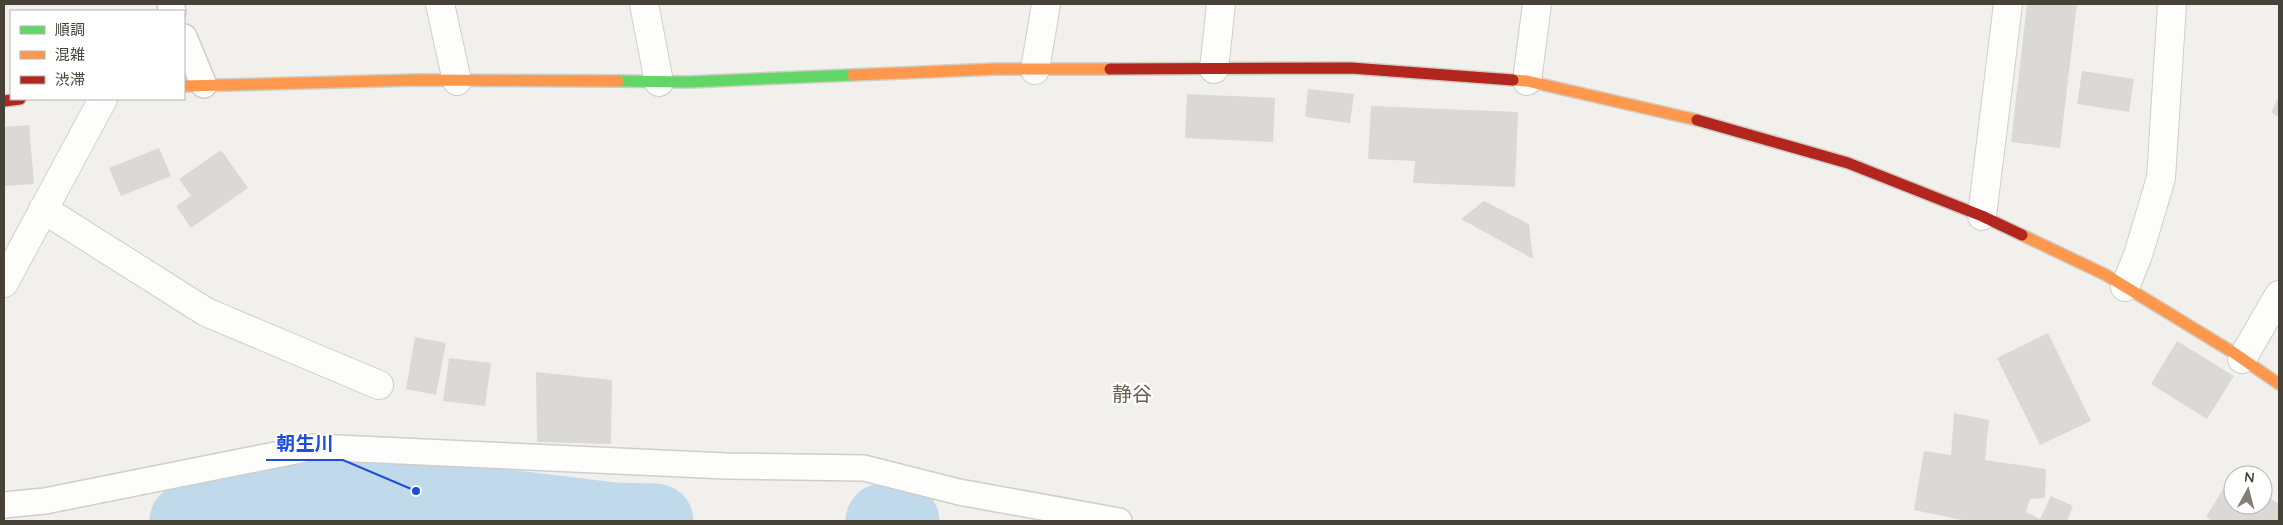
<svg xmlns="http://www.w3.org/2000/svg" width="2283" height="525" viewBox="0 0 2283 525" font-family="Quicksand,'Noto Sans JP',sans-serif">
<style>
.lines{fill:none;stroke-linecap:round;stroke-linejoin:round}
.river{stroke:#c0d9eb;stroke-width:75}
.building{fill:#dbd9d5}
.lane-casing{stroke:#d0ceca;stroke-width:28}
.street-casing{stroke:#d0ceca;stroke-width:30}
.fast-casing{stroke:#d0cdc4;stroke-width:14}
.slow-casing{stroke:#d0cdc4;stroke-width:14}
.jam-casing{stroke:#d0cdc4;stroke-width:14}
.lane{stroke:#fdfdfc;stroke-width:25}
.street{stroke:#fdfdfc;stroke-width:28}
.fast{stroke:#63d668;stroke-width:11}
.slow{stroke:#ff974d;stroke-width:11}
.jam{stroke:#b3261e;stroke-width:11}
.labels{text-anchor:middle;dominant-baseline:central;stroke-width:4.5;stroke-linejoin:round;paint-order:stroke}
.quarter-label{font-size:20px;fill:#696050;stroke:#fff}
.leader{fill:none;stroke:#1d4ed8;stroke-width:2}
.callout-dot{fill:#1d4ed8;stroke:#fff;stroke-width:2}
.callout-label{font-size:19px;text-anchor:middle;font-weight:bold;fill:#1d4ed8;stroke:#fff;stroke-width:4.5;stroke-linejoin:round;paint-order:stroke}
</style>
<rect width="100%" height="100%" fill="#f2f0ec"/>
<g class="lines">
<path class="river" d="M187,521L331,495L416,491L507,507L613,520L656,521
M883,521H902"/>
</g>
<path class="building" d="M2027,4H2077L2060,148L2011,142Z
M2082,71L2134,79L2129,112L2077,104Z
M1308,89L1354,94L1350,123L1305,117Z
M1187,94L1275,98L1273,142L1185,138Z
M2279,96V117L2271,113Z
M1371,106L1518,112L1515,187L1413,183L1415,161L1368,159Z
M29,125L34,184L4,186V127Z
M159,148L171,176L121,196L109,168Z
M221,150L248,188L191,228L176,206L191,196L179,179Z
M1484,201L1529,224L1533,259L1461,219Z
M2048,333L2091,421L2040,445L1997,358Z
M415,337L446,343L436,395L406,389Z
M2177,341L2234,376L2207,419L2151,384Z
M449,358L491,363L485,406L443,401Z
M536,372L612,380L611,444L537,442Z
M1954,413L1989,420L1985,460L2046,469L2045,498L2030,499L2026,512L2040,519L2051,496L2073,506L2067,521H1967L1914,510L1924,451L1951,455Z
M2233,473V505H2263V494L2279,504V521H2213L2206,517Z"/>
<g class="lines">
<g class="lane-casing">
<path id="lane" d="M170,4L173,11
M184,37L204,85
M4,505L45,501L315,447L726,466L864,468L959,492L1119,521"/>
</g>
<g class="street-casing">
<path id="street" d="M440,4L457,81
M644,4L659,82
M1214,69L1221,4
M1035,70L1046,4
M1527,81L1537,4
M43,209L206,312L379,385
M1982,216L2008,4
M4,283L103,99
M2125,287L2138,255L2161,178L2172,4
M2242,359L2279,295"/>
</g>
<g class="fast-casing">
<path id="fast" d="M618,81L688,82L853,75"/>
</g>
<g class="slow-casing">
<path id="slow" d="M853,75L997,69H1110
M1513,80L1527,81L1697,120
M184,86L415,80L618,81
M2022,235L2106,275L2234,353L2279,384"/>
</g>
<g class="jam-casing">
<path id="jam" d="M1110,69L1351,68L1513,80
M4,101L20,99
M1697,120L1848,163L1982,216L2022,235"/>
</g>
<use href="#lane" class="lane"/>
<use href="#street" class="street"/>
<use href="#fast" class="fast"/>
<use href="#slow" class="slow"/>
<use href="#jam" class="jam"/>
</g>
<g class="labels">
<g class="quarter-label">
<text x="1132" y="393">静谷</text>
</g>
</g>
<path class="leader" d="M416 491L343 460H266"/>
<circle class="callout-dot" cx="416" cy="491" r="5"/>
<g class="callout-label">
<text x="305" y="450">朝生川</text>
</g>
<rect width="2283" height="525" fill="none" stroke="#474238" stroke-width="10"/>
<rect x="10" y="10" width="175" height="90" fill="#ffffff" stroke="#b5b3af"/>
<rect x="20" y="26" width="25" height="8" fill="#63d668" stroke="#b5b3af"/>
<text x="55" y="35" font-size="15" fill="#474238">順調</text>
<rect x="20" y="51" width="25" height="8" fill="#ff974d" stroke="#b5b3af"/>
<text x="55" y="60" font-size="15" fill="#474238">混雑</text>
<rect x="20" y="76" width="25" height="8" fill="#b3261e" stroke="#b5b3af"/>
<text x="55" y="85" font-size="15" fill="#474238">渋滞</text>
<g transform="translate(2248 490) rotate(7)"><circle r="24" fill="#ffffff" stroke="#b5b3af"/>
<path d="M0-4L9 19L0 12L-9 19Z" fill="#837f77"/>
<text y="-8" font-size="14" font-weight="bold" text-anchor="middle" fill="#474238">N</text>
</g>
</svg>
